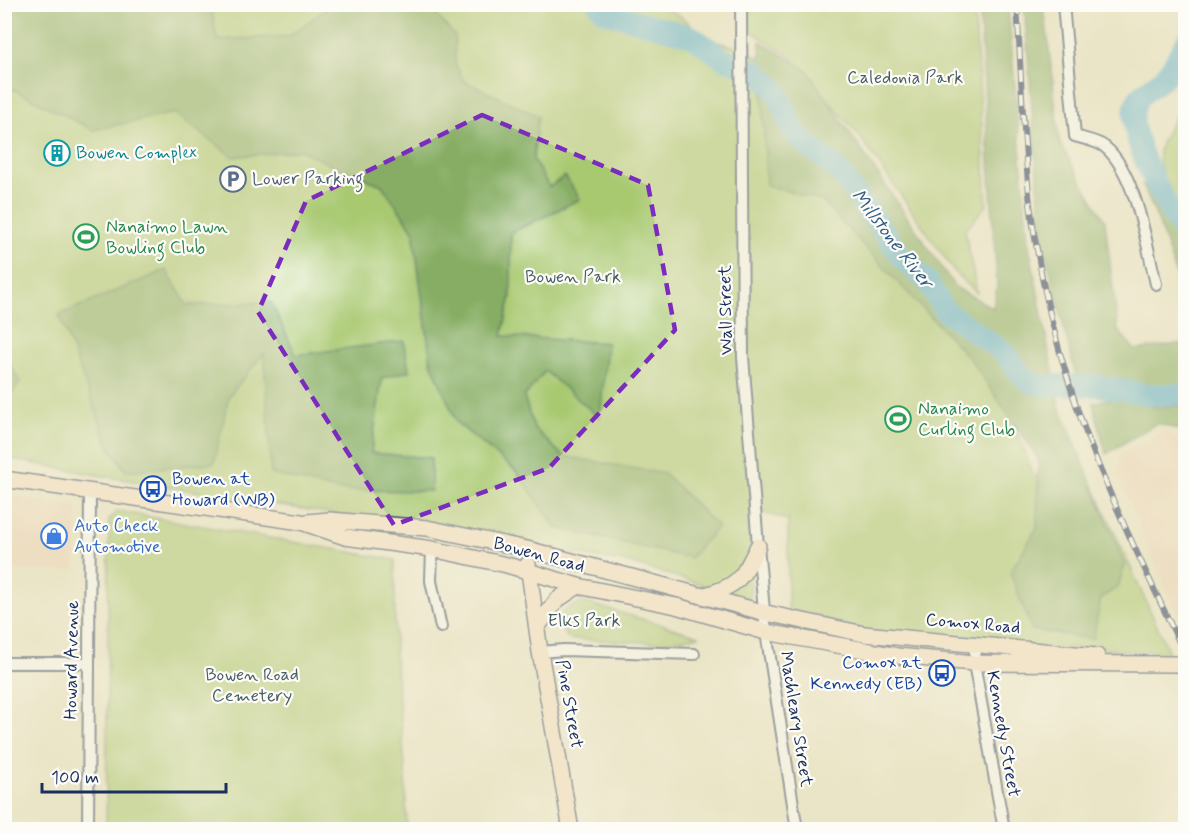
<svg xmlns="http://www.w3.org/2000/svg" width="1190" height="834" viewBox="0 0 1190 834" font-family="Mynerve,sans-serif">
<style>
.built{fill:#f0d5bc}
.green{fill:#a9c971;stroke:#627c68;stroke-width:1.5}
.forest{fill:#86ad63;stroke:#506e60;stroke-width:1.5}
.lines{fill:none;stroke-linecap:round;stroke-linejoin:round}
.river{stroke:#5ab0d6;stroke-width:22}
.street-casing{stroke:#3a4a6e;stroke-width:14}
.secondary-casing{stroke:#3a4a6e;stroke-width:18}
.street{stroke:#fff;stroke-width:10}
.secondary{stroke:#fce5cf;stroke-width:15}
.rail-casing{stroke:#1b2f5e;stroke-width:6}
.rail{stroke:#fdfcf7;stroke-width:4;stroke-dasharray:11;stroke-linecap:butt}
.marked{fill:none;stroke:#7b2cbf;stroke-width:4.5;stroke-dasharray:12 8;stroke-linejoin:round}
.labels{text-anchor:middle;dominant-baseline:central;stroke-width:4.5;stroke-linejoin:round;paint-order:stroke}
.park-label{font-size:18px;fill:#465d64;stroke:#fdfcf7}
.culture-label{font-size:18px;fill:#0d838f;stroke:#fdfcf7;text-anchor:start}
.service-label{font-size:18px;fill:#4e5e75;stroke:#fdfcf7;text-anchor:start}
.leisure-label{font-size:18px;fill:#27864d;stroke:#fdfcf7;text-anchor:start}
.street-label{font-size:18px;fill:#1b2f5e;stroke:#fdfcf7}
.transit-label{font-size:18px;fill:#164399;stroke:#fdfcf7;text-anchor:start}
.shop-label{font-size:18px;fill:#366cbe;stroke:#fdfcf7;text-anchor:start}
.water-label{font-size:20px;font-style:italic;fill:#315c88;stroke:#fdfcf7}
</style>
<rect width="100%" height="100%" fill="#fdfcf7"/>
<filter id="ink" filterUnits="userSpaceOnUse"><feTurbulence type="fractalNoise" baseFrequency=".0167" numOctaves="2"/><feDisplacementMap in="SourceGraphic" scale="12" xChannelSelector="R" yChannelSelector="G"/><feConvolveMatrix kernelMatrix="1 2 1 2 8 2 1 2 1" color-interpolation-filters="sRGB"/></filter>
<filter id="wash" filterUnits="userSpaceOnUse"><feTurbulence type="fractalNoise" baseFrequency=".008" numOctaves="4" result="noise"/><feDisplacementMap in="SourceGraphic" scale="24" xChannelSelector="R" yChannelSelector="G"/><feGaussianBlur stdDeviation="1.35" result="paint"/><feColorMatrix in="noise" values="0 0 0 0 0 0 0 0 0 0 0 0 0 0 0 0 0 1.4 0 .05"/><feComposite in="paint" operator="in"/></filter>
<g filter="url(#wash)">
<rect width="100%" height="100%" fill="#ebe5c7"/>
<path class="built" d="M1165,431L1185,445V634L1117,473L1121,452Z
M7,496L77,507L76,571H7Z"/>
<path class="green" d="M5,5H658L679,15L707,39L744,49L766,62L1006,402L1034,477L1069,463L1080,490L1093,485L1169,652L894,641L788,610V520L751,509L750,599L630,563L109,477L5,458Z
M745,5H974L987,205L965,230L977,293L956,274L860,137L792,58L744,26Z
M1185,101V150L1178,164L1185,177V211L1182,204H1175C1168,192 1157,165 1159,151C1160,138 1179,112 1185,101Z
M117,511L395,560V657L405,767L407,829H106L109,520Z
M584,602L700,636L660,643L569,639L559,627C559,608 568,608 584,602Z"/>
<path class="forest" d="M5,4L211,5L217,40L289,36L331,5H427L455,36V63L464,81L538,116L533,159L549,187L565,176L580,199L511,233V296L502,336L607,343L600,418L545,371L524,397L534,428L563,456L665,474L718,527L690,558L557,528L517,472L457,423L431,362L413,230L382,185L327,163L301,150L233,157L174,113L93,130L15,90L5,87Z
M979,5H1008L1028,240L1059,405L1125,565L1118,587L1101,598L1093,639L1032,630L1010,572L1037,528L1038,458L971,360L822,201L766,185L760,41L807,70L955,287L993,308L997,286Z
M1024,5H1044L1060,144L1105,221L1118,330L1135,350L1184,343L1183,295L1158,221L1143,185L1150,190L1185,253V385L1169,390L1097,379L1077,380L1042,238Z
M166,270L187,305L271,302L296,355L404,341L409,371L382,378L371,453L431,458V491L337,490L271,474L264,353L229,396L214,463L126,471L110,448L59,315Z
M5,356L20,382L5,402H4Z
M1113,398L1158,407L1185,405V432L1157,423L1106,454L1093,403Z"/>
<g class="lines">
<path class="river" d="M598,4L605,12L691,36L724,59L754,70L765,79L777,92L792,129L805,143L837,169L905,261L927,281L944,310L1006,354L1021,374L1030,382L1041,385L1097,386L1151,395L1181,394L1186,393
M1186,42C1179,54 1173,67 1164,77C1157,85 1145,90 1139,98C1117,127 1171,211 1186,238"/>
</g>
</g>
<g filter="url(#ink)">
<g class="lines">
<g class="street-casing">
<path id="street" d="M741,4L743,357L758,546L766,632L797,830
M1063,4L1075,136C1084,139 1098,141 1105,147C1136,172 1147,247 1156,284
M432,549L431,581L441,627
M976,643L974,663L1004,830
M540,652L564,650L694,654
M4,663H88
M88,830L90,491"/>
</g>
<g class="secondary-casing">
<path id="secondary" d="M4,479L301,522L345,537L432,549L507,565L578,586L676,606L766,632L897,656L974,663L1178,664
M307,522L329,520L427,528L527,549L766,613L864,634L1097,656
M528,564L540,652L571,830
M705,595C739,586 743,577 758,546
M538,626L557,600L578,586"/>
</g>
<use href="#street" class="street"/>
<use href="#secondary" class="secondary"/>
<g class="rail-casing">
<path id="rail" d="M1017,4C1021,71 1023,138 1030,204C1038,265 1051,327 1070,386C1099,480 1145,568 1186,657"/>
</g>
<use href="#rail" class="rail"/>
</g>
</g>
<path d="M0 0H1190V834H0ZM482,115L648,185L675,330L549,468L394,525L258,312L306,201Z" fill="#ebe5c7" fill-opacity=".55" fill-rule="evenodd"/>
<path class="marked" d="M482,115L648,185L675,330L549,468L394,525L258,312L306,201Z"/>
<defs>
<g id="building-ring" transform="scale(1.35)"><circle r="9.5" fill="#fdfcf7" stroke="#0f9aa8" stroke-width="1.5"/><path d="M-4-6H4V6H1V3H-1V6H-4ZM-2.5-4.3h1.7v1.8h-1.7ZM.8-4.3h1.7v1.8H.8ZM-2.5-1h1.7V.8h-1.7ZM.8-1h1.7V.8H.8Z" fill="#0f9aa8"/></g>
<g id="parking-ring" transform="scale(1.35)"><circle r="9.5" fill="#fdfcf7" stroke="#5c6f8a" stroke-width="1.5"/><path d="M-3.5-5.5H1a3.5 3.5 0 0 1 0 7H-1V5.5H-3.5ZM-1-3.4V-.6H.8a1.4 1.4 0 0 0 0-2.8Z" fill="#5c6f8a"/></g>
<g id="stadium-ring" transform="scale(1.35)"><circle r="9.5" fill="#fdfcf7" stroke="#2e9e5b" stroke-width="1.5"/><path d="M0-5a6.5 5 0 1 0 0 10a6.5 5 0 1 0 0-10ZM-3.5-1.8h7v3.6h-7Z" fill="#2e9e5b"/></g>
<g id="bus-ring" transform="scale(1.35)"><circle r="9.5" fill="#fdfcf7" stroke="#1a4fb4" stroke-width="1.5"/><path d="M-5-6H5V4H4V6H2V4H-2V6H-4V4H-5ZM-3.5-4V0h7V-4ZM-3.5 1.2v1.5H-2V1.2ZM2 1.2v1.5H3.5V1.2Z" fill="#1a4fb4"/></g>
<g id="shop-ring" transform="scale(1.35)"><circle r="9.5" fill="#fdfcf7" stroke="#3f7fe0" stroke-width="1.5"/><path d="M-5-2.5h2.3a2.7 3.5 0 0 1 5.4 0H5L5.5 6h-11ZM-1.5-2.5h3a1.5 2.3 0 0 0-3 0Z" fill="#3f7fe0"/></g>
</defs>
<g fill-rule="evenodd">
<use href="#building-ring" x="57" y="153"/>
<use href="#parking-ring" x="233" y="179"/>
<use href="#stadium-ring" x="86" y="237"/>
<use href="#stadium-ring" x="898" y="419"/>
<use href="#bus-ring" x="153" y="489"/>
<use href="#shop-ring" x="54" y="536"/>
<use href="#bus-ring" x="942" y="673"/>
</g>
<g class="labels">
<g class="park-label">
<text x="905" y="78">Caledonia Park</text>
<text x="573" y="277">Bowen Park</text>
<text x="584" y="621">Elks Park</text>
<text x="252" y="675">Bowen Road<tspan x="252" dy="21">Cemetery</tspan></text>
</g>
<g class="culture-label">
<text x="76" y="153">Bowen Complex</text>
</g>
<g class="service-label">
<text x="252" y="179">Lower Parking</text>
</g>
<g class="leisure-label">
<text x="106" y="227">Nanaimo Lawn<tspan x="106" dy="21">Bowling Club</tspan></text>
<text x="918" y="409">Nanaimo<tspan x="918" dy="21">Curling Club</tspan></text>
</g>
<g class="street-label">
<text transform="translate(726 310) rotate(-91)">Wall Street</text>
<text transform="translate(539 555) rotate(15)">Bowen Road</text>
<text transform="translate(973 624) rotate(5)">Comox Road</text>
<text transform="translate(72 660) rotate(-89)">Howard Avenue</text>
<text transform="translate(569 704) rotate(80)">Pine Street</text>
<text transform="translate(796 719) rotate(81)">Machleary Street</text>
<text transform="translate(1003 734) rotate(80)">Kennedy Street</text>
</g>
<g class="transit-label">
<text x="172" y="479">Bowen at<tspan x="172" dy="21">Howard (WB)</tspan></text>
<text x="922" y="663" text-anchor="end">Comox at<tspan x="922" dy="21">Kennedy (EB)</tspan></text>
</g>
<g class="shop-label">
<text x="74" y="526">Auto Check<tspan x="74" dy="21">Automotive</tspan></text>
</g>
<g class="water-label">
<text transform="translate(892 239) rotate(52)">Millstone River</text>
</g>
</g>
<rect width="1190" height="834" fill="none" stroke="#fdfcf7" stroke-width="24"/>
<path d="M42 783v9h184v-9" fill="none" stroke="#1b2f5e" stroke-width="3"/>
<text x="51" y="783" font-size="18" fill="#1b2f5e" stroke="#fdfcf7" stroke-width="4.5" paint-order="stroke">100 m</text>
</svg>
